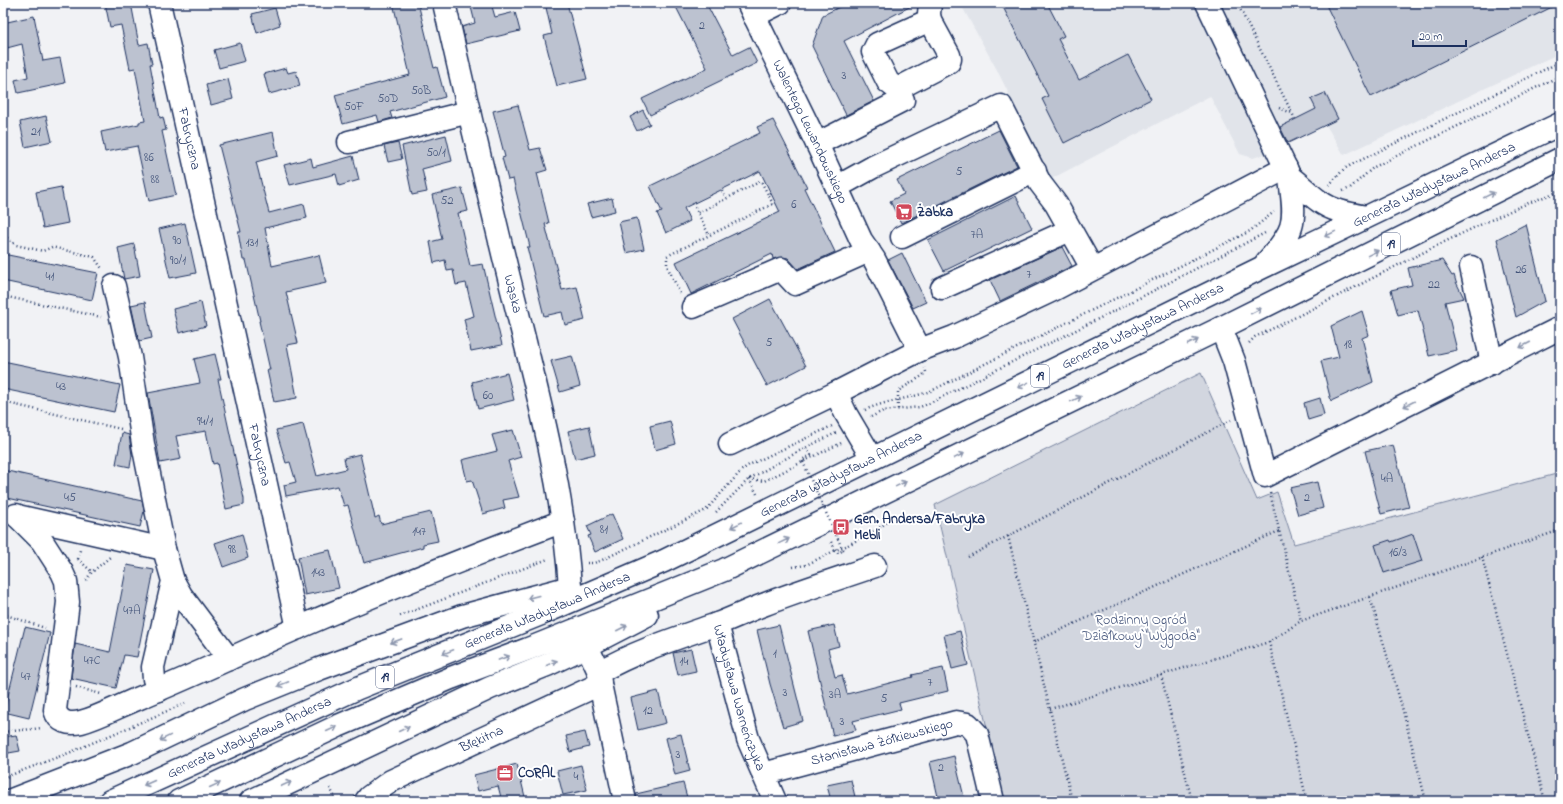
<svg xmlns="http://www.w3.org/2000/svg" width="1563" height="804" viewBox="0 0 1563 804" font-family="'Indie Flower',sans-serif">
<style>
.built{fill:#e1e4ea}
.green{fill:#d2d6df;stroke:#76829e}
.building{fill:#bcc2d0;stroke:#1b2f5e}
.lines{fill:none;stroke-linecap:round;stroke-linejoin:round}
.minor-casing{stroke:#1b2f5e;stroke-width:25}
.major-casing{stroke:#1b2f5e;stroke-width:25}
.highway-casing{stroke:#1b2f5e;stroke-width:25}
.path{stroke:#1b2f5e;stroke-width:2.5;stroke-dasharray:1 3;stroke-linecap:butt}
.minor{stroke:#fff;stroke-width:22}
.major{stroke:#fff;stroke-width:22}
.highway{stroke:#fff;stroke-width:22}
.path-bridge{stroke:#1b2f5e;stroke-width:2.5;stroke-dasharray:1 3;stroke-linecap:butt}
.oneway{stroke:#8d97ae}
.labels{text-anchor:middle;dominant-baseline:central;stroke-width:4;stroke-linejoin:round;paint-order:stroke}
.number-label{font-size:12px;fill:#43547a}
.shield{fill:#fff;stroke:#5f6d8e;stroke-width:1}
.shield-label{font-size:13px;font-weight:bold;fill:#1b2f5e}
.street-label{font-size:14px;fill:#1b2f5e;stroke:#fff}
.poi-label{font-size:14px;font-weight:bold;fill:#1b2f5e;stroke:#fff;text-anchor:start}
.park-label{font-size:14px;fill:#49597e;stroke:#fff}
</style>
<rect width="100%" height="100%" fill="#f1f2f5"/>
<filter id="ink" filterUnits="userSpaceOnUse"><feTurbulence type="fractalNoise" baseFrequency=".025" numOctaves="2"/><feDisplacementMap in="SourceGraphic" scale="8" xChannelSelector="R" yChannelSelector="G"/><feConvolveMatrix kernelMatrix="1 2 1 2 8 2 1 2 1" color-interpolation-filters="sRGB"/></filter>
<g filter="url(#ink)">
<path class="built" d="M960,3H1560V53L1344,155L1326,125L1265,154L1253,158L1240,154L1210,96L1051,179L996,68Z"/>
<path class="green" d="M1201,373L1257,500L1277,492L1294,544L1560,473V801H1004L935,505Z"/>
<path class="building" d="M105,3H131L139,45L148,43L152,64H150L160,118L163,117L166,130L162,131L176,195L149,201L137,146L105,152L101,132L139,124V122L145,121L135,68L130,69L121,25L110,27Z
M393,3H418L434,68L437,67L445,97L390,112L392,118L379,122L377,115L343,124L335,95L410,75Z
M470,3H491L495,17L515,12L520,31L466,44L462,27L475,23Z
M545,3H567L587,79L557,86L544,36L552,34Z
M674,3H706L733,55L749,47L757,63L650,115L642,99L707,68Z
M848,3H917L844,41L874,101L846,115L812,46L823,15Z
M1001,3H1047L1064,36L1058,39L1079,80L1128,55L1151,99L1064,143L1042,99L1048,96Z
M1325,3H1560L1371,97Z
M275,8L280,25L257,33L252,14Z
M34,16L43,61L60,58L65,83L18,93L15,80L28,77L22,44L7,48L3,31V23Z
M240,43L245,61L219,68L214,50Z
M286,68L288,73L296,71L300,86L269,94L264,74Z
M228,79L233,99L211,105L206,85Z
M1325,93L1338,119L1288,143L1280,127L1316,109L1311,99Z
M518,105L530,150L540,148L547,170L537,173L549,223L545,224L562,290L577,287L585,320L565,325L562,312L544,316L527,247H530L513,179L508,180L502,158L505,157L493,111Z
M643,110L650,124L637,131L630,117Z
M46,116L52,141L25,147L20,122Z
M773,120L807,187L804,188L835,252L798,269L788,258L783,257L773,259L772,254L691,294L676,262L780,212L760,171L684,208L690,221L666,233L657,213L662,212L650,186L760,133L757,127Z
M999,130L1017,166L901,223L890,201L904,194L897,180Z
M273,132L278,156L256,162L269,213L304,204L307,218L265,228L272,266L319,255L326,283L286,292L298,343L287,345L297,398L274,402L267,370H270L259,321H260L246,260H243L238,232H241L219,145Z
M446,135L452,161L422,169L427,192L412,195L402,146Z
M398,143L402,159L388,162L384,146Z
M353,156L359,180L339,186L336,174L290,185L284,165L311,158L313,167Z
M61,187L68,223L43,228L36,192Z
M462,188L468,211L458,213L470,266L483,264L502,345L471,351L464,319L474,316L466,283L456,285L453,270L447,271L445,260L434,263L430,242L442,239L432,195Z
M1016,196L1032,228L944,271L928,240Z
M612,198L615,211L591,217L587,204Z
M637,218L644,249L626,253L619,222Z
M185,223L196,273L170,278L159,229Z
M1526,224L1545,301L1516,317L1497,239Z
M134,244L140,276L124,279L118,248Z
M1062,247L1072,266L1000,301L990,280Z
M902,253L926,302L913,308L888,260Z
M3,254L98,273L92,300L3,281Z
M1442,260L1452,276L1454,275L1456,282L1464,298L1445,302L1457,350L1429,356L1418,310L1398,315L1391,290L1412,285L1408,268Z
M770,299L806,366L767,386L732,319Z
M145,302L152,338L139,341L131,305Z
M201,302L206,326L179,333L173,309Z
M1362,311L1369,335L1362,338L1373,382L1331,401L1321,361L1339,357L1331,326Z
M215,354L221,379H218L244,499V505L226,509L217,463L213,464L206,431L176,436L181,459L160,463L148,393L200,383L194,359Z
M572,356L580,386L560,392L551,361Z
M3,361L120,385L114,412L3,389Z
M507,373L514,400L478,409L472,382Z
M1320,398L1324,415L1308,420L1304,403Z
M670,421L676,444L655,450L650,426Z
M303,424L317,476L346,469L344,458L360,454L375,518L379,516L381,524L431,512L438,541L423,544V547L364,563L348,505L344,506L338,486L286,496L284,485L296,482L290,462L286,463L276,430Z
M589,426L595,454L575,459L568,431Z
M513,430L521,457L508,461L519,497L503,500L505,508L483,514L472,480L467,481L462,460L497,451L492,435Z
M122,433L129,435L132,455L130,467L116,464Z
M1393,445L1409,507L1381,514L1365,451Z
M3,470L142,501L144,511L140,527L3,497Z
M1317,482L1323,508L1298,515L1290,488Z
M612,514L623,539L595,552L588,536L591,535L587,526Z
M242,534L248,558L223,567L215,543Z
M1413,534L1422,561L1384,573L1375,545L1390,540L1391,542Z
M330,550L339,588L305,595L298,557Z
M127,565L154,570L137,657L124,655L116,688L71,678L75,644L110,652Z
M779,625L803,721L783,727L770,684L757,630Z
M834,625L839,646L828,649L835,677L842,675L847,694L913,677L912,675L943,668L948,691L899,703L901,709L853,721L856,730L833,736L808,631Z
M25,627L50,633L29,718L4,712Z
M960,631L968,665L952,669L944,635Z
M691,649L696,671L678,675L673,653Z
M658,691L666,723L638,730L631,698Z
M585,732L589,747L570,752L566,736Z
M681,734L690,771L675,775L666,738Z
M16,735L20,751L3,754V737Z
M954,756L965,801H939L930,762Z
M517,764L526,801H502L498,786L478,791L474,775Z
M581,765L587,790L563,795L557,771Z
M851,780L856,801H831L827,785Z
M683,783L688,801H637L636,794Z"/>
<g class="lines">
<g class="minor-casing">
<g id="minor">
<path id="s1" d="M159,3L298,628"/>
<path id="s2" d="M444,3C465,96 487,189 510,282C535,383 563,484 570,587"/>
<path id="s3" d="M748,3L817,144L861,240L874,259L920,350L954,337L1053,290L1286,168"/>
<path d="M1207,3L1290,177"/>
<path d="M754,16L780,3"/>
<path d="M897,89L888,82L873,52L877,44L930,20"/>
<path d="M349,142L469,112"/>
<path d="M817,144L903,100L897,89L949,62L950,59L949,55L930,20L929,14L930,3"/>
<path d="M837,187L873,167L1001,106L1040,183L1056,204L1092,268"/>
<path d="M902,237L1035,171"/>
<path d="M1471,267L1492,363"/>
<path d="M114,286L130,357L143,444L164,549L173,581L153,667L154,679L159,690"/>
<path d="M942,288L1070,230"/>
<path d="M693,307L781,269L795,284L869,251"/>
<path d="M1221,328L1234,361L1265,476L1560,328"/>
<path d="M836,393L846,414L872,458"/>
<path d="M730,444L836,393L920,350"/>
<path d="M16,515L42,541L62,572L66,581L68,602L55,710C58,722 69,725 81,722C100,717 119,706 137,699C183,680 229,659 275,638C370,596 466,558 563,521"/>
<path d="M17,516L164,549"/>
<path d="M173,581L181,595L229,659"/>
<path id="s4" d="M717,624L748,739L775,801"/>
<path d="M587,646L599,672L600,684L625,801"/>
<path d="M599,672C636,651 677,638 717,624C733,618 747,611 763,605C799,591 837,579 875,566"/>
<path id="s5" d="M763,774L956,722L968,724L977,734L993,801"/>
<path id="s6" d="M366,801L369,797L391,781L600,684"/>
</g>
</g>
<g class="major-casing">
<path id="major" d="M9,801L132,753L245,699L319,669L462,616L570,587
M251,801L490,688L547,665L587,646"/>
</g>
<g class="highway-casing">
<g id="highway">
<path d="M1290,177C1300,184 1309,194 1319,201C1332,211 1350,214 1366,217"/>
<path d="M1266,263C1275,252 1287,240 1291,227C1296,211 1291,193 1290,177"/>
<path d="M587,646L647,615"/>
<path id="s7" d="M110,801L358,688L541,614L664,561L1263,267L1560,124"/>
<path d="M179,801L338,726L451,678L528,649L724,570L1221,328L1560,159"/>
</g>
</g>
<path class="path" d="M1237,3L1292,113
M1279,108L1292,113L1295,119
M1329,185L1344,169L1353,164L1560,62
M722,191L726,198
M1343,191L1350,188L1374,167L1560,76
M695,207L709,235
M698,213L761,181L773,204
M3,227V235
M3,237L7,238L16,245L43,251L52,247L94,257L103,270
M680,293L667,266V256L775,203
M3,296L101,317
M1249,343L1255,337C1339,297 1419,252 1504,214C1522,205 1541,198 1560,191
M3,402L121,429
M898,409V391L922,376L926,372L925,368
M865,410C887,400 911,399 933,390L1250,231L1274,212
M871,417L883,411L920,407L930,403L1118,309L1265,233
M803,462L802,460L811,455L806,448
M749,479L764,481L841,443
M749,479L757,494
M1270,493L1301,621
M716,512L749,479L803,449L836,433
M1008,536L1072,801
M831,542L838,553L844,550L842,548
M848,545L879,528L889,521
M968,557L1231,420
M1482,557L1545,801
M78,559L92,572
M78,559L80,550
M587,563H594L600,561L706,510L742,470L749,465L832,426
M793,567L806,565L834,551
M86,580L92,572L110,557
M1370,597L1402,707L1426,801
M3,614L45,628
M400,616L548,559
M1034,642L1279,531
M1269,642L1307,801
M1161,675L1192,801
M76,687L101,694
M1050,709L1269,642L1301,621L1560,530
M3,732L42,728
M3,778L71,752L186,703
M330,788L337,801"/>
<use href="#minor" class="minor"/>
<use href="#major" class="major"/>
<use href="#highway" class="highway"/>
<path class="path-bridge" d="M803,462L842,548
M834,551L848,545"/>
</g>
<defs><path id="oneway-shaft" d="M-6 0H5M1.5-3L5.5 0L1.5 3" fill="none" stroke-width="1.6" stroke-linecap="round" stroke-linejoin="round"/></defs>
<g class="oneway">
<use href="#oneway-shaft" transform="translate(1489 195) rotate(-26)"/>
<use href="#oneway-shaft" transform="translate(1330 234) rotate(154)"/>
<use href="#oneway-shaft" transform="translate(1373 253) rotate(-26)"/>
<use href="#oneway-shaft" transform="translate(1256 311) rotate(-27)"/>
<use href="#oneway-shaft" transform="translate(1193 342) rotate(-26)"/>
<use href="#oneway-shaft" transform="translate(1525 345) rotate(153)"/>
<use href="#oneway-shaft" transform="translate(1023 385) rotate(154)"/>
<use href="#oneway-shaft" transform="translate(1076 399) rotate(-26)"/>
<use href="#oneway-shaft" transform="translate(1409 404) rotate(153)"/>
<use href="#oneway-shaft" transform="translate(959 456) rotate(-26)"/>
<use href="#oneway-shaft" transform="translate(901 484) rotate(-26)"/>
<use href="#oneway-shaft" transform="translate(736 525) rotate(154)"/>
<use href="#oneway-shaft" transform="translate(784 541) rotate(-26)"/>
<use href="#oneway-shaft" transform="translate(533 597) rotate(165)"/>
<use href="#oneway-shaft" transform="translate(622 628) rotate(-27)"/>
<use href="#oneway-shaft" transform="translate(396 641) rotate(160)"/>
<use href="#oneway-shaft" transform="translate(448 652) rotate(158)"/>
<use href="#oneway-shaft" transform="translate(504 658) rotate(-20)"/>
<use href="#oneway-shaft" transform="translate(552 663) rotate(-24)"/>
<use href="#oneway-shaft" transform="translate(283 684) rotate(158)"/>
<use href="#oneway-shaft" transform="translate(332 729) rotate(-25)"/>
<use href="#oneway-shaft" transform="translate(404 729) rotate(-25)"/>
<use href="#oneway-shaft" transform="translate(165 738) rotate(154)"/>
<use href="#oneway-shaft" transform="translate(149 783) rotate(156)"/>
<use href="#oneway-shaft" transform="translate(286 784) rotate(-25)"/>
<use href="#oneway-shaft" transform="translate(215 785) rotate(-25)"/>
</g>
</g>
<defs>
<g id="supermarket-square" transform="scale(0.9)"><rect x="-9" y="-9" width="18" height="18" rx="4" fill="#d1495b" stroke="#fff"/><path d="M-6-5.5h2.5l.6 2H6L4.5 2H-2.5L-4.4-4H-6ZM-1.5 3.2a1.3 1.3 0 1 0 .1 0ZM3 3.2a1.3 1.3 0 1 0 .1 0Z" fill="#fff"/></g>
<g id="bus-square" transform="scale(0.9)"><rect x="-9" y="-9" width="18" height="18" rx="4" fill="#d1495b" stroke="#fff"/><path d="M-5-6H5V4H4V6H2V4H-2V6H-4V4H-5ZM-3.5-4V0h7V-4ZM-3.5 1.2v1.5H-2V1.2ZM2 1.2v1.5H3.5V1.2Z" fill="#fff"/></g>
<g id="office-square" transform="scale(0.9)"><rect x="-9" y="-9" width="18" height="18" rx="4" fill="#d1495b" stroke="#fff"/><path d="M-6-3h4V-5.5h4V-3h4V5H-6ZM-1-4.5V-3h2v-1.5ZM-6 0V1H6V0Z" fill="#fff"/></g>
</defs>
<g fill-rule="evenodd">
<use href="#supermarket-square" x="904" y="212"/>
<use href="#bus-square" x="841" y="527"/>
<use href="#office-square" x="505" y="773"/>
</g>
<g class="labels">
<g class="number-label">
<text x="702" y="26">2</text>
<text x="844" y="76">3</text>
<text x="421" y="91">50B</text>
<text x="388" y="99">50D</text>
<text x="354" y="107">50F</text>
<text x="36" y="132">21</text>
<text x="436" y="153">50/1</text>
<text x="149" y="158">86</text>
<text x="959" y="172">5</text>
<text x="155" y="180">88</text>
<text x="447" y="201">52</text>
<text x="794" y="205">6</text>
<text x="977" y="235">7A</text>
<text x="177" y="241">90</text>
<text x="252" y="243">131</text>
<text x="178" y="261">90/1</text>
<text x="1521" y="270">26</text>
<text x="1029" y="275">7</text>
<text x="50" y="277">41</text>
<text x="1434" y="285">22</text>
<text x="769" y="343">5</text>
<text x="1348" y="345">18</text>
<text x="61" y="387">43</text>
<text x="488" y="396">60</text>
<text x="205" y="422">94/1</text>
<text x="1387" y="479">4A</text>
<text x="70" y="498">45</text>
<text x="1307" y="498">2</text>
<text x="604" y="530">81</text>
<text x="419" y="532">147</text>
<text x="232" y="550">98</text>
<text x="1398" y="553">16/3</text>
<text x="318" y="573">143</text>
<text x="132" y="611">47A</text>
<text x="775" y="654">1</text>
<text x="92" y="661">47C</text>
<text x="684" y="662">14</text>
<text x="26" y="677">47</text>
<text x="930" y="683">7</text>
<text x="785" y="693">3</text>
<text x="835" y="695">3A</text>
<text x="884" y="699">5</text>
<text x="648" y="711">12</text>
<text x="842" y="722">3</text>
<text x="678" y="755">3</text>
<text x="941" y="768">2</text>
<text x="576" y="777">4</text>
</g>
<g class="shield">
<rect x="1382" y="233" width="18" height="22" rx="3"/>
<rect x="1031" y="365" width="18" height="22" rx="3"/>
<rect x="376" y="666" width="18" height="22" rx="3"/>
</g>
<g class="shield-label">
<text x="1391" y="244">19</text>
<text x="1040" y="376">19</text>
<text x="385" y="677">19</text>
</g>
<g class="street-label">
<text stroke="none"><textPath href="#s3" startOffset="143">Walentego Lewandowskiego</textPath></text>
<text stroke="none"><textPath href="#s1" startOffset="139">Fabryczna</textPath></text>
<text stroke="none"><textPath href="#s7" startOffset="1461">Generała Władysława Andersa</textPath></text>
<text stroke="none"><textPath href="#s2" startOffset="299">Wąska</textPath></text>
<text stroke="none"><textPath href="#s7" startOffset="1137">Generała Władysława Andersa</textPath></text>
<text stroke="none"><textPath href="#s1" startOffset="463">Fabryczna</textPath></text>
<text stroke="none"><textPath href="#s7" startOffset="801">Generała Władysława Andersa</textPath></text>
<text stroke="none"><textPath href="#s7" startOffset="477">Generała Władysława Andersa</textPath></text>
<text stroke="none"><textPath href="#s4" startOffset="77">Władysława Warneńczyka</textPath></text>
<text stroke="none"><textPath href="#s7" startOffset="153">Generała Władysława Andersa</textPath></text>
<text stroke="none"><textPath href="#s6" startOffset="132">Błękitna</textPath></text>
<text stroke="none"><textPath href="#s5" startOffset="123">Stanisława Żółkiewskiego</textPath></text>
</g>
<g class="poi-label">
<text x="917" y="212">Żabka</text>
<text x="854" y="519">Gen. Andersa/Fabryka<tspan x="854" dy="16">Mebli</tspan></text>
<text x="518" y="773">CORAL</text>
</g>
<g class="park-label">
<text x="1141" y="620">Rodzinny Ogród<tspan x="1141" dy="16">Działkowy "Wygoda"</tspan></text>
</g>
</g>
<rect width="1563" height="804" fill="none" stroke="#fff" stroke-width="16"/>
<rect x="8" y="8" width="1547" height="788" fill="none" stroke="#1b2f5e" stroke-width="1.5" filter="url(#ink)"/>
<path d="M1413 40v6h53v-6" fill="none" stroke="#1b2f5e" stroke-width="2"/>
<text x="1419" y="40" font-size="12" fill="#1b2f5e" stroke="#ffffff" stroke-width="3" paint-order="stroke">20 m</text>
</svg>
